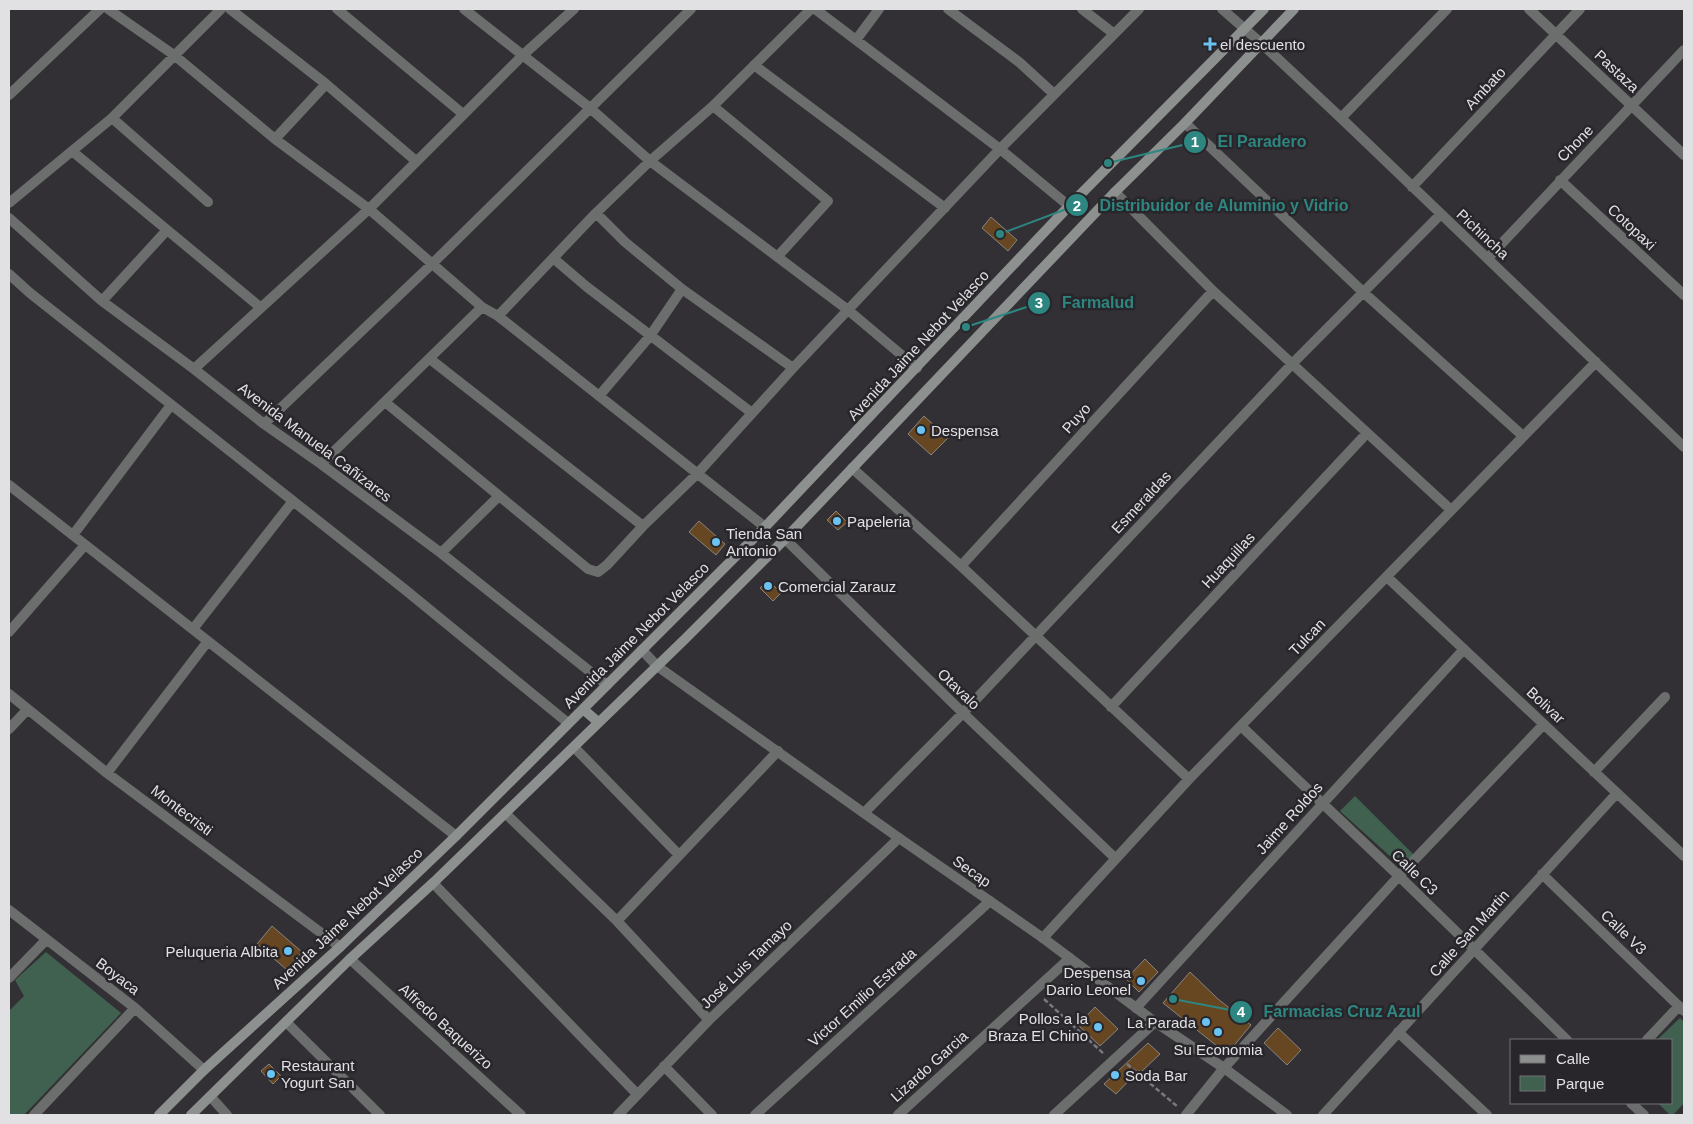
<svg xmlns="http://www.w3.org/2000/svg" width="1693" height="1124" viewBox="0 0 1693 1124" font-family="Arial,sans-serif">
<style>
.green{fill:#416150}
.building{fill:#674622;stroke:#878480}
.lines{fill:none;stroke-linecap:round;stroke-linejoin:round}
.path{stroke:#7a787c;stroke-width:2.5;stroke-dasharray:5 2.5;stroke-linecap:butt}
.minor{stroke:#6b6e6d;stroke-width:10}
.tertiary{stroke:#6b6e6d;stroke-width:10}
.secondary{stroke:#8c908f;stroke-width:10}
.poi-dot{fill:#6ac3f1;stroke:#28262a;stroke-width:2}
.labels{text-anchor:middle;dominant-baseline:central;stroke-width:5;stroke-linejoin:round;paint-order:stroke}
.poi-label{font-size:15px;fill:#e1e0e3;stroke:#28262a;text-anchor:start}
.street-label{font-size:15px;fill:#e1e0e3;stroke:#28262a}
.leader{fill:none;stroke:#2e8680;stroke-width:2}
.callout-dot{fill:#2e8680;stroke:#28262a;stroke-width:2}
.mark-label{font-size:15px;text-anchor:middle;font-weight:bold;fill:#fff}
.callout-label{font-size:16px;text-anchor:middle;font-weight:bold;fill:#2e8680;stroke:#28262a;stroke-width:5;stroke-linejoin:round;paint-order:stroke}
</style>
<rect width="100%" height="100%" fill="#323034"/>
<path class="green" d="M1355,796L1414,855L1402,867L1340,811Z
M46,952L121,1013L24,1115H9V1011L24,996L15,980Z
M1680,1018L1684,1022V1103L1673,1115H1670L1658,1103H1672V1040H1657Z"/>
<path class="building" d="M991,217L1017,240L1008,251L982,228Z
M924,416L948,438L931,455L908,434Z
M836,511L847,522L838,530L827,520Z
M699,521L725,544L716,555L689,532Z
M768,580L781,593L773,601L760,588Z
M272,926L302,952L287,970L257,944Z
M1145,959L1158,972L1139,992L1126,979Z
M1190,972L1218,999L1251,1025L1227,1054L1163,1003Z
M1095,1007L1118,1029L1100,1046L1078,1025Z
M1278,1028L1301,1050L1287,1065L1264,1043Z
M1148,1043L1160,1054L1141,1072L1139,1070L1116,1094L1104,1084Z
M269,1064L281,1076L273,1084L261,1071Z"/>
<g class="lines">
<path class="path" d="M1044,999L1104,1054
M1127,1064L1178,1107"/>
<path class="minor" d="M108,9L174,55L275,139L369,209L482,307L498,316L765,527
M230,9L326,84L416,161
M337,9L463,114
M464,9L590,108L650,161L848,310L917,368
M815,9L1000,149L1069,206
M948,9L1019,62L1054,94
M1082,9L1113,33
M1222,9L1261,43L1341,118L1684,447
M1529,9L1684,155
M856,40L879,9
M754,65L945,208
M9,95L100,9
M713,106L828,201L778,256
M112,118L208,202
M1341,118L1447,9
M1185,123L1363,292L1523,436
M275,139L326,84
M72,151L260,307
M1560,180L1684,295
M1412,187L1580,9
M1115,192L1213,291L1451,510
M9,203L112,118L221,9
M596,213L625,242L682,289L793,368
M9,218L102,301L194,369L264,424L321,464L441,553L607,685
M553,258L587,287L752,413
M1488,258L1684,50
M9,274L30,293L403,588L568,723
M102,301L167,230
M498,316L596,213L650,161L713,106L811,9
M430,359L643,526
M194,369L369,209L523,55L574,9
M599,396L650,336L682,289
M385,402L588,569L598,572L607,565L643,526L697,474L793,368L1000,149L1139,9
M264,424L433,263L691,9
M321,464L482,307
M852,468L961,566L1189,779
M9,485L456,836
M73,535L171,405
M785,539L963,713L1115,858
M441,553L499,496
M961,566L1213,291
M1387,577L1684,856
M193,629L293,501
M9,632L85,545
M9,694L107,773L340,947
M1111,707L1367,433
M1241,726L1399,876L1567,1040
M9,729L27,710
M574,747L679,855
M1594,772L1665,697
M107,773L208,641
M505,813L617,921L709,1020
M864,813L963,713L1292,364L1441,214
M1542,874L1684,1011
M433,883L637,1094
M9,910L135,1008L204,1070
M617,921L778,751
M1043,938L1189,779L1596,362
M350,959L521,1115
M9,978L46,940
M1136,1008L1464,649
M286,1022L380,1115
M1398,1032L1487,1115
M1647,1040L1679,1006
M664,1066L712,1115
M211,1097L227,1115
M1631,1103L1644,1115
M34,1115L135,1008
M618,1115L709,1020L899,838
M755,1115L990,901
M898,1115L1070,958
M1186,1115L1224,1068L1399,876L1544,724
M1323,1115L1617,793"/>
<path class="tertiary" d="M642,650L657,666L899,838L1043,938L1155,1022L1224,1068L1287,1115
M1054,1115L1155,1022"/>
<path class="secondary" d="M583,709L598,722
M159,1115L204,1070L340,947L456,836L765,527L1069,206L1264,9
M191,1115L350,959L433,883L684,640L785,539L1115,192L1185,123L1294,9"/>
</g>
<g class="poi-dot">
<path d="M1207.5 36.5h5v5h5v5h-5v5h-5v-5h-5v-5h5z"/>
<circle cx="921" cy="430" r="5"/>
<circle cx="837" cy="521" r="5"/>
<circle cx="716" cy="542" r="5"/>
<circle cx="768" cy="586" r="5"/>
<circle cx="288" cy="951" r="5"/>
<circle cx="1141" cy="981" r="5"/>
<circle cx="1206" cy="1022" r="5"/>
<circle cx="1098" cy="1027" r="5"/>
<circle cx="1218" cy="1032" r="5"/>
<circle cx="271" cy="1074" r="5"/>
<circle cx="1115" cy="1075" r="5"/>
</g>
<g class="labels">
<g class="poi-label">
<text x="1220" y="44">el descuento</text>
<text x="931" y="430">Despensa</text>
<text x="847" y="521">Papeleria</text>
<text x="726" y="533">Tienda San<tspan x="726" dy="17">Antonio</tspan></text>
<text x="778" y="586">Comercial Zarauz</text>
<text x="278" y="951" text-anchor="end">Peluqueria Albita</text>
<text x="1131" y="972" text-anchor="end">Despensa<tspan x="1131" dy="17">Dario Leonel</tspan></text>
<text x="1088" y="1018" text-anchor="end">Pollos a la<tspan x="1088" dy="17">Braza El Chino</tspan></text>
<text x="1196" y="1022" text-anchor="end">La Parada</text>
<text x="1218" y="1049" text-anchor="middle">Su Economia</text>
<text x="281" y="1065">Restaurant<tspan x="281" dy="17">Yogurt San</tspan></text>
<text x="1125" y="1075">Soda Bar</text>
</g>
<g class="street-label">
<text transform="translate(1617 71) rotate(43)">Pastaza</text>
<text transform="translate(1485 88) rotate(-47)">Ambato</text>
<text transform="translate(1575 143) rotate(-46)">Chone</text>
<text transform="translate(1632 227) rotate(43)">Cotopaxi</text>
<text transform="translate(1483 234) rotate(43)">Pichincha</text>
<text transform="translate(918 345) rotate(-47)">Avenida Jaime Nebot Velasco</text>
<text transform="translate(1076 418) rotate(-48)">Puyo</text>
<text transform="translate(315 442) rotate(37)">Avenida Manuela Cañizares</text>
<text transform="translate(1141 502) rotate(-47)">Esmeraldas</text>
<text transform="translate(1228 560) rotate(-47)">Huaquillas</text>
<text transform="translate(636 635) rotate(-45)">Avenida Jaime Nebot Velasco</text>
<text transform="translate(1307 637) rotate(-46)">Tulcan</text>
<text transform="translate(959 689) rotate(44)">Otavalo</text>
<text transform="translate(1546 705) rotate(43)">Bolivar</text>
<text transform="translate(182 810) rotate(37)">Montecristi</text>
<text transform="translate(1289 818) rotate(-48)">Jaime Roldos</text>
<text transform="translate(972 871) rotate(35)">Secap</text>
<text transform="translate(1415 872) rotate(44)">Calle C3</text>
<text transform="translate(347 918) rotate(-43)">Avenida Jaime Nebot Velasco</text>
<text transform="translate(1624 932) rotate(44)">Calle V3</text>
<text transform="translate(1469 933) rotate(-48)">Calle San Martin</text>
<text transform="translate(746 964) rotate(-44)">José Luis Tamayo</text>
<text transform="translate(118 976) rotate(37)">Boyaca</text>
<text transform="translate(862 997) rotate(-42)">Victor Emilio Estrada</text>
<text transform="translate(446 1026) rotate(42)">Alfredo Baquerizo</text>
<text transform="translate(929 1066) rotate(-42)">Lizardo Garcia</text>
</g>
</g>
<path class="leader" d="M1108 163L1195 142M1000 234L1077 205M966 327L1039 303M1173 999L1241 1012"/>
<g class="callout-dot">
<circle cx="1108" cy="163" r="5"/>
<circle cx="1000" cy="234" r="5"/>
<circle cx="966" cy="327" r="5"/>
<circle cx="1173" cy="999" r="5"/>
<circle cx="1195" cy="142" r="12"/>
<circle cx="1077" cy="205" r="12"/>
<circle cx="1039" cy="303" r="12"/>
<circle cx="1241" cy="1012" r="12"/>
</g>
<g class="mark-label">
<text x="1195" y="147">1</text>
<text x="1077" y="211">2</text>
<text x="1039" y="308">3</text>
<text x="1241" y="1017">4</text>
</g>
<g class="callout-label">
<text x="1262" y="147">El Paradero</text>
<text x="1224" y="211">Distribuidor de Aluminio y Vidrio</text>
<text x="1098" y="308">Farmalud</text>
<text x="1342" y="1017">Farmacias Cruz Azul</text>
</g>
<rect width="1693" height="1124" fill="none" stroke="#e1e0e3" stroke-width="20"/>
<rect x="1510" y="1039" width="162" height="65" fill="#28262a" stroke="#727074"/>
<rect x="1520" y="1055" width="25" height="8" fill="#8c908f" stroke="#727074"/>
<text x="1556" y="1064" font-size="15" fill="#e1e0e3">Calle</text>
<rect x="1520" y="1076" width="25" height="15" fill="#416150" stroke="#727074"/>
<text x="1556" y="1089" font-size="15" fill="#e1e0e3">Parque</text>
</svg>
